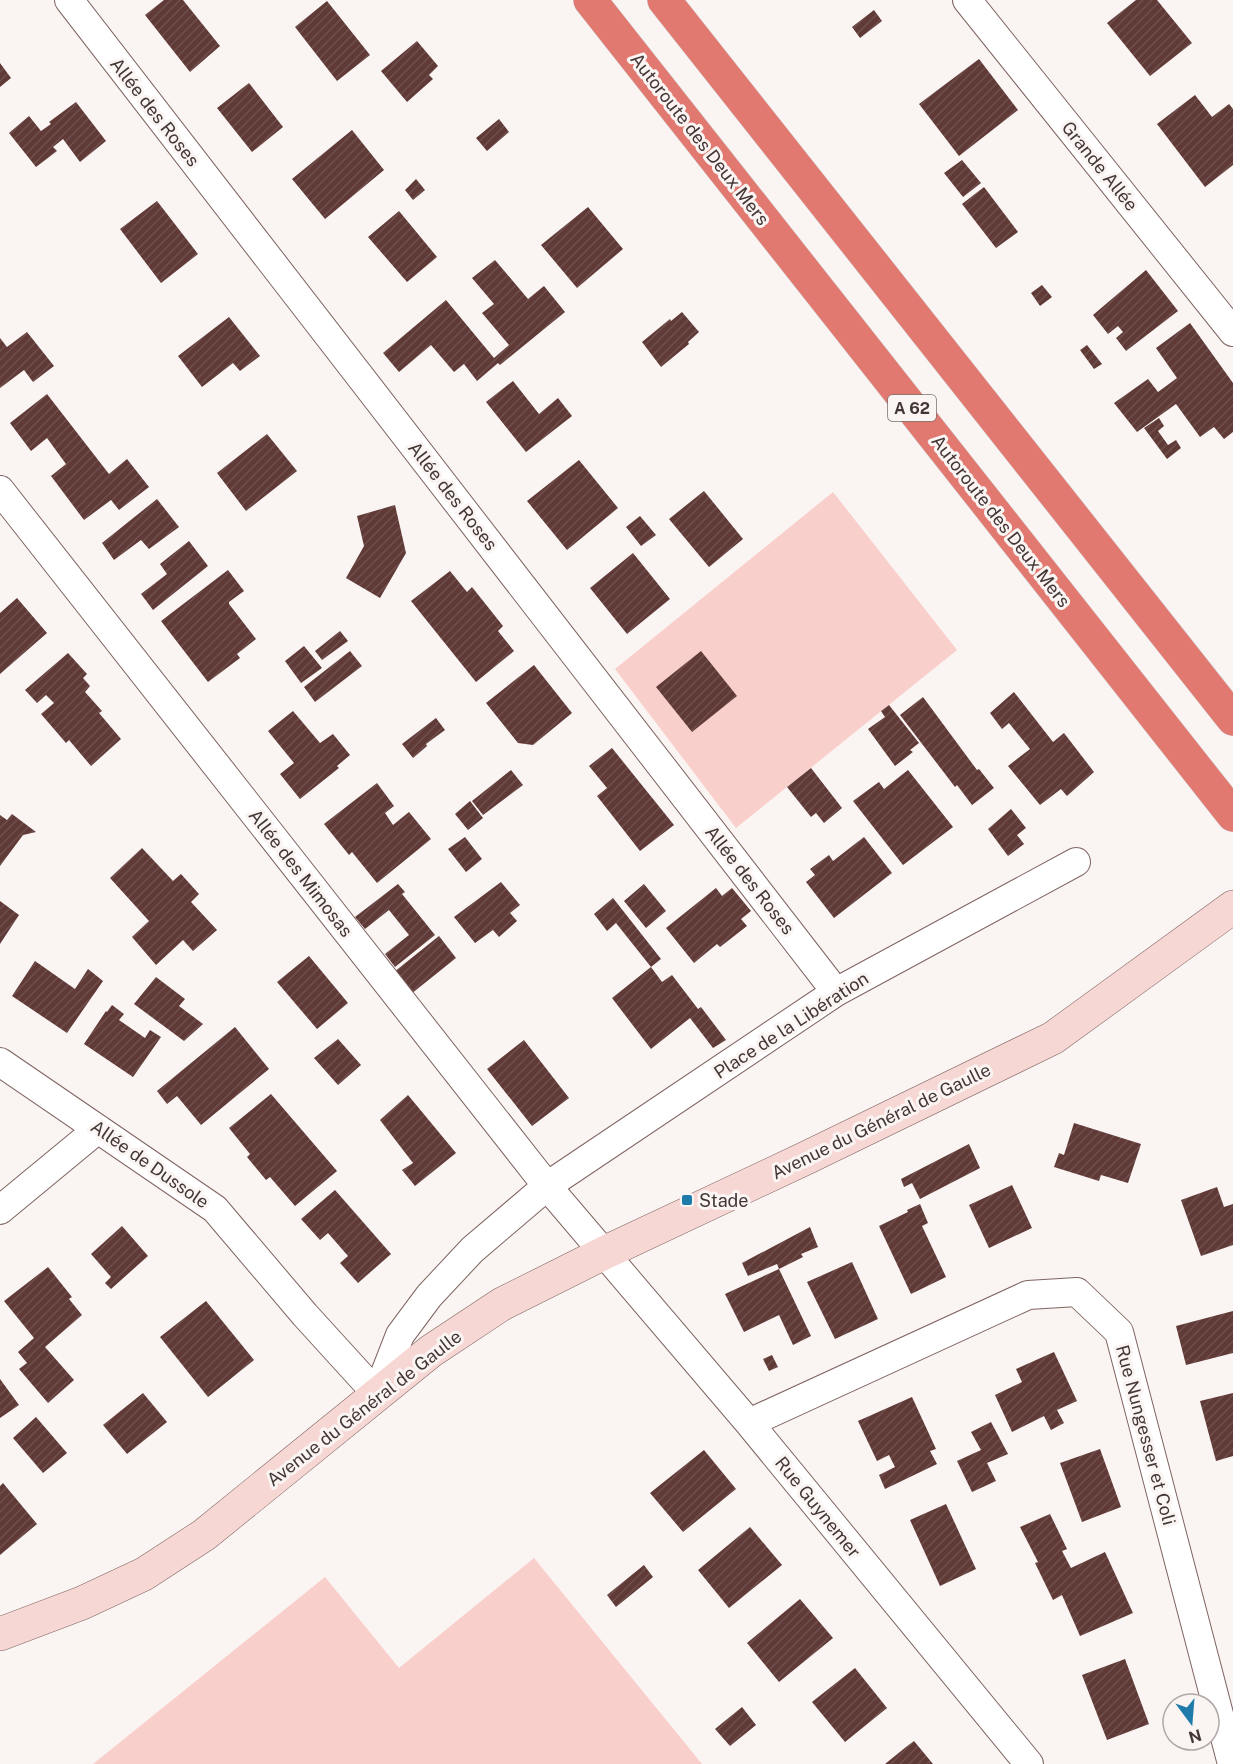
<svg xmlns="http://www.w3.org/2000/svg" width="1233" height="1764" viewBox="0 0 1233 1764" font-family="'Public Sans',sans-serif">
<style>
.green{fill:#f9cfcb}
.building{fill:url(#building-hatch)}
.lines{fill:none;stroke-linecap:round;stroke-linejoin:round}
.street-casing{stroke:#7f6461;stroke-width:30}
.secondary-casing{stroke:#7f6461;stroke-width:34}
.highway-casing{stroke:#d2cfcf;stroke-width:34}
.street{stroke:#fff;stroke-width:28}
.secondary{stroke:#f6d7d4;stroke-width:33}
.highway{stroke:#e17971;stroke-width:33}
.poi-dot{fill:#1f7ba9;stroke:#faf4f3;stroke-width:2}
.labels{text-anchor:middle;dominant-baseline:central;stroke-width:6;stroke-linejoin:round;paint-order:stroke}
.shield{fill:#faf4f3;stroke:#7a706f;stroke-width:1.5}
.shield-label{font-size:16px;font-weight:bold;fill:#433736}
.street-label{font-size:18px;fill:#433736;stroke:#faf4f3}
.poi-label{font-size:18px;fill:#433736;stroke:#faf4f3;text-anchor:start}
</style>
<defs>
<pattern id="building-hatch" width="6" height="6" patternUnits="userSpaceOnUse" patternTransform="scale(1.5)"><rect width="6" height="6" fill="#5f3a37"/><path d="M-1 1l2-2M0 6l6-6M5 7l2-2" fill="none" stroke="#6f4f4c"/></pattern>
</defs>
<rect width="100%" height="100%" fill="#faf4f3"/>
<path class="green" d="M833,492L957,650L736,828L615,669Z
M534,1558L702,1764H93L325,1577L399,1668Z"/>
<path class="building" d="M164,0H183L220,46L190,72L145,15Z
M1136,0H1157L1192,43L1150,76L1107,23Z
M327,1L370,55L337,81L295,27Z
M874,10L882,21L860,38L852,27Z
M417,41L438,66L429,75L433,79L407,102L381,71Z
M979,59L1018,110L959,156L919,104Z
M0,63L11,78L0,87Z
M249,83L283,127L252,152L217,108Z
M1195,95L1212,117L1229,104L1233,109V165L1205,187L1157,124Z
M76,102L106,141L80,162L63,139L53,147L57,151L36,167L9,133L29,116L41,131L51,124L49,122Z
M499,119L509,132L487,151L476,138Z
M352,130L384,170L325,219L292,179Z
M962,160L981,183L963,197L944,173Z
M416,179L425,190L413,200L405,190Z
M984,187L1018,232L996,248L962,204Z
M157,201L198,254L161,283L120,229Z
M588,207L623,249L577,288L541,245Z
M399,211L437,257L407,282L368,237Z
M495,260L528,299L544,286L565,312L500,365L498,363L477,381L464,364L454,372L431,345L399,372L383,353L446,300L494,358L509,345L482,313L494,304L472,278Z
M1146,270L1178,311L1126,351L1116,338L1123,332L1118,326L1108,334L1093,315Z
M1042,285L1052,297L1040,306L1031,293Z
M682,312L699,332L688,342L689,344L661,367L642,342L670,319L671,321Z
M229,317L260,356L240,371L233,363L202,387L178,356Z
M1190,323L1233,383V432L1224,439L1214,427L1200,437L1176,404L1137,432L1114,403L1148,379L1158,392L1177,378L1156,348Z
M27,332L54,366L33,382L24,370L0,388V338L7,347Z
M1087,345L1102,364L1094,369L1080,350Z
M513,381L539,414L558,398L572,416L526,452L486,402Z
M47,394L109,474L127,459L149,487L119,510L111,500L84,520L51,476L66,464L47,438L31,451L10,423Z
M1159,418L1164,426L1158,431L1168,445L1176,440L1181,448L1167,459L1144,428Z
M267,434L297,471L246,511L217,473Z
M579,460L618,508L567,550L527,501Z
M704,491L743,539L709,567L669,519Z
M157,499L179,527L149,549L141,540L114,560L102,543Z
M395,505L406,553L380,598L346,578L364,546L357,516Z
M640,516L656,535L641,546L626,527Z
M189,541L208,566L153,610L141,594L167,574L160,564Z
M633,553L670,599L627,634L590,588Z
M228,570L244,591L229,602V604L256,639L237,654L240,658L208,682L161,621Z
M450,571L467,592L472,587L503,626L498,631L514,651L476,682L411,601Z
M17,598L47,633L0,674V613Z
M340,631L348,641L322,660L315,651Z
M304,646L322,668L301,683L285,661Z
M350,651L362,666L315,702L304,687Z
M701,651L737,696L692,732L656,687Z
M68,653L87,674L83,678L90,686L85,692L102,711L99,713L121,739L91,766L69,740L66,743L41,714L54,703L46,695L37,703L25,690Z
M534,665L572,713L533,745L518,743L486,703Z
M1014,692L1053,742L1064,733L1094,772L1067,796L1061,789L1040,805L1008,766L1030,749L1009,723L1002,729L990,713Z
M923,697L977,770L979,769L994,788L972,805L957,785L955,787L900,715Z
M889,705L919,743L910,750L913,752L895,766L868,729L885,717L881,711Z
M293,711L320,743L333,734L350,755L337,766L339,768L300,799L280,774L294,763L268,731Z
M436,718L445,730L426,744L427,746L413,758L402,744Z
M612,748L674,825L640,851L597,796L607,788L589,766Z
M811,768L842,808L824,823L816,813L811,817L787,787Z
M511,770L523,785L483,815L472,801Z
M908,770L953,827L903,865L853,801L879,782L884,789Z
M377,783L394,806L385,813L393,825L409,812L431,839L377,883L352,852L349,855L324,824Z
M470,801L483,818L468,830L455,814Z
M1011,809L1026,828L1017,835L1024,844L1008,856L988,829Z
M12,814L36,832L23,835L0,866V815L7,820Z
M465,837L482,859L466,872L448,849Z
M864,837L892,873L834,918L806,882L815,875L810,869L829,855L833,861Z
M142,848L173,881L181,874L199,894L191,902L217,930L193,951L183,940L156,965L132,937L149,921L110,878Z
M501,882L520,905L510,913L517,921L499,937L493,930L475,943L454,917Z
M398,884L405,892L402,894L435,935L395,967L385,954L409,935L389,910L365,929L355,917Z
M644,884L666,911L646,928L624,901Z
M716,888L722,896L732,888L751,911L741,919L747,926L720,947L717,944L694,963L666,928Z
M613,898L661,959L651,967L616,923L607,931L594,914Z
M0,901L19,915L0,944Z
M439,936L456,958L411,994L394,972Z
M309,956L348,1003L317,1029L277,982Z
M35,961L75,989L88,969L103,981L67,1033L12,996Z
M651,967L662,982L672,975L698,1009L701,1007L726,1040L713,1048L690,1018L651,1049L612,998Z
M156,977L185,999L179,1006L203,1024L184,1041L134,1004Z
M112,1005L124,1014L119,1020L145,1038L150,1030L161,1037L133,1077L84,1044L106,1011L107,1012Z
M235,1027L269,1069L201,1125L177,1096L167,1104L157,1091Z
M338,1039L361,1065L338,1085L314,1058Z
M524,1040L569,1098L532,1126L487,1069Z
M271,1094L337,1171L295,1206L270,1177L266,1180L247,1157L250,1154L229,1128Z
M408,1095L456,1153L415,1186L402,1170L413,1163L380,1120Z
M1074,1123L1141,1144L1128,1183L1101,1175L1099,1181L1054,1167L1059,1153L1064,1155Z
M969,1144L980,1168L920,1199L912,1183L904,1187L901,1179Z
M1012,1185L1032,1228L989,1248L969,1205Z
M1217,1187L1224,1207L1233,1204V1245L1201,1256L1181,1200Z
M335,1190L391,1254L358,1283L340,1263L348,1256L328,1233L320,1240L301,1219Z
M920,1204L928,1223L922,1226L946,1277L911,1294L879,1226L908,1212L907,1210Z
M122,1226L148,1256L111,1289L105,1283L111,1277L91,1254Z
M810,1227L818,1247L801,1254L803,1257L779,1269L777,1264L748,1276L742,1263Z
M852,1262L878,1319L835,1339L807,1282Z
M48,1267L72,1297L69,1299L82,1315L45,1347L74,1380L48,1403L19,1369L27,1363L18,1352L34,1338L4,1301Z
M779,1269L811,1336L793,1345L779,1315L744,1332L725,1294Z
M206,1301L254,1360L208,1397L160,1337Z
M1233,1311V1353L1186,1365L1176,1326Z
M1054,1352L1077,1401L1057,1410L1064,1423L1051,1430L1044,1416L1012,1432L995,1395L1022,1382L1016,1369Z
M772,1355L778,1367L769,1371L763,1359Z
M0,1379L19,1405L0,1418Z
M143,1393L167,1422L127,1454L103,1425Z
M1233,1393V1456L1216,1461L1200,1401Z
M912,1397L936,1449L930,1451L937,1464L885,1489L879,1475L895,1467L889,1455L877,1461L858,1421Z
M36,1417L67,1453L43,1473L13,1438Z
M991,1422L1008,1454L987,1463L996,1481L972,1492L957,1461L981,1450L971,1432Z
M1100,1449L1121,1507L1082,1522L1060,1463Z
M704,1450L736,1489L683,1532L650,1493Z
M3,1483L37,1524L0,1555V1486Z
M946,1504L976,1569L940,1586L910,1520Z
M1050,1514L1067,1549L1062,1551L1071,1568L1105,1552L1133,1613L1080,1636L1062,1595L1053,1600L1035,1563L1038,1562L1020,1527Z
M750,1527L782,1565L729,1608L698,1570Z
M644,1565L653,1577L616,1607L607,1595Z
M800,1599L833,1638L779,1682L747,1643Z
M1125,1659L1149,1724L1107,1740L1082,1675Z
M855,1668L887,1708L845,1742L812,1702Z
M742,1707L756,1725L730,1746L715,1729Z
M914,1741L933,1764H885L906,1747Z"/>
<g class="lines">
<g class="street-casing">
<path id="street" d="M69,0L836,992
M967,0L1233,332
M0,490L547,1186L749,1423L1029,1764
M0,1062L215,1209L305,1315L377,1394L400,1335L429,1296L472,1250L547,1186L836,992L1076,862
M0,1210L98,1129
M749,1423L1028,1295L1077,1292L1119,1332L1232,1764"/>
</g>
<g class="secondary-casing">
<path id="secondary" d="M0,1634L82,1603L144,1574L204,1535L431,1351L502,1304L604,1253L806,1158L1053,1038L1233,907"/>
</g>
<g class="highway-casing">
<path id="highway" d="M590,0L1233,815
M664,0L1233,719"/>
</g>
<use href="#street" class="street"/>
<use href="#secondary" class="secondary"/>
<use href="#highway" class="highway"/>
</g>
<rect class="poi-dot" x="681" y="1194" width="12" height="12" rx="3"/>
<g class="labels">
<rect class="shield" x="888" y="395" width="48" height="26" rx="4.5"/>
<g class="shield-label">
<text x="912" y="408">A 62</text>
</g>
<g class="street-label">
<text transform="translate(155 112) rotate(52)">Allée des Roses</text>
<text transform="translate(700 139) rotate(52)">Autoroute des Deux Mers</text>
<text transform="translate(1100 166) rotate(51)">Grande Allée</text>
<text transform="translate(453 496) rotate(52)">Allée des Roses</text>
<text transform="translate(1001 521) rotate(52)">Autoroute des Deux Mers</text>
<text transform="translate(301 873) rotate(52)">Allée des Mimosas</text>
<text transform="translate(750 880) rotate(52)">Allée des Roses</text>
<text transform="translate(791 1025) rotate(-33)">Place de la Libération</text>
<text transform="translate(881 1121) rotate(-26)">Avenue du Général de Gaulle</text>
<text transform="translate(150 1164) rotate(35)">Allée de Dussole</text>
<text transform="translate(364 1408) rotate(-38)">Avenue du Général de Gaulle</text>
<text transform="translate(1146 1435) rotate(75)">Rue Nungesser et Coli</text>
<text transform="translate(818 1507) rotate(51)">Rue Guynemer</text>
</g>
<g class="poi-label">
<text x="699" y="1200">Stade</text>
</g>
</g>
<g transform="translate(1191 1722) rotate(164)"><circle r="28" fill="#faf4f3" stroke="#b1a8a7" stroke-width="1.5"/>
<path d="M0-4.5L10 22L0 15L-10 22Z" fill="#1f7ba9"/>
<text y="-9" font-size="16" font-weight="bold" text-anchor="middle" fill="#433736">N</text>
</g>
</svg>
